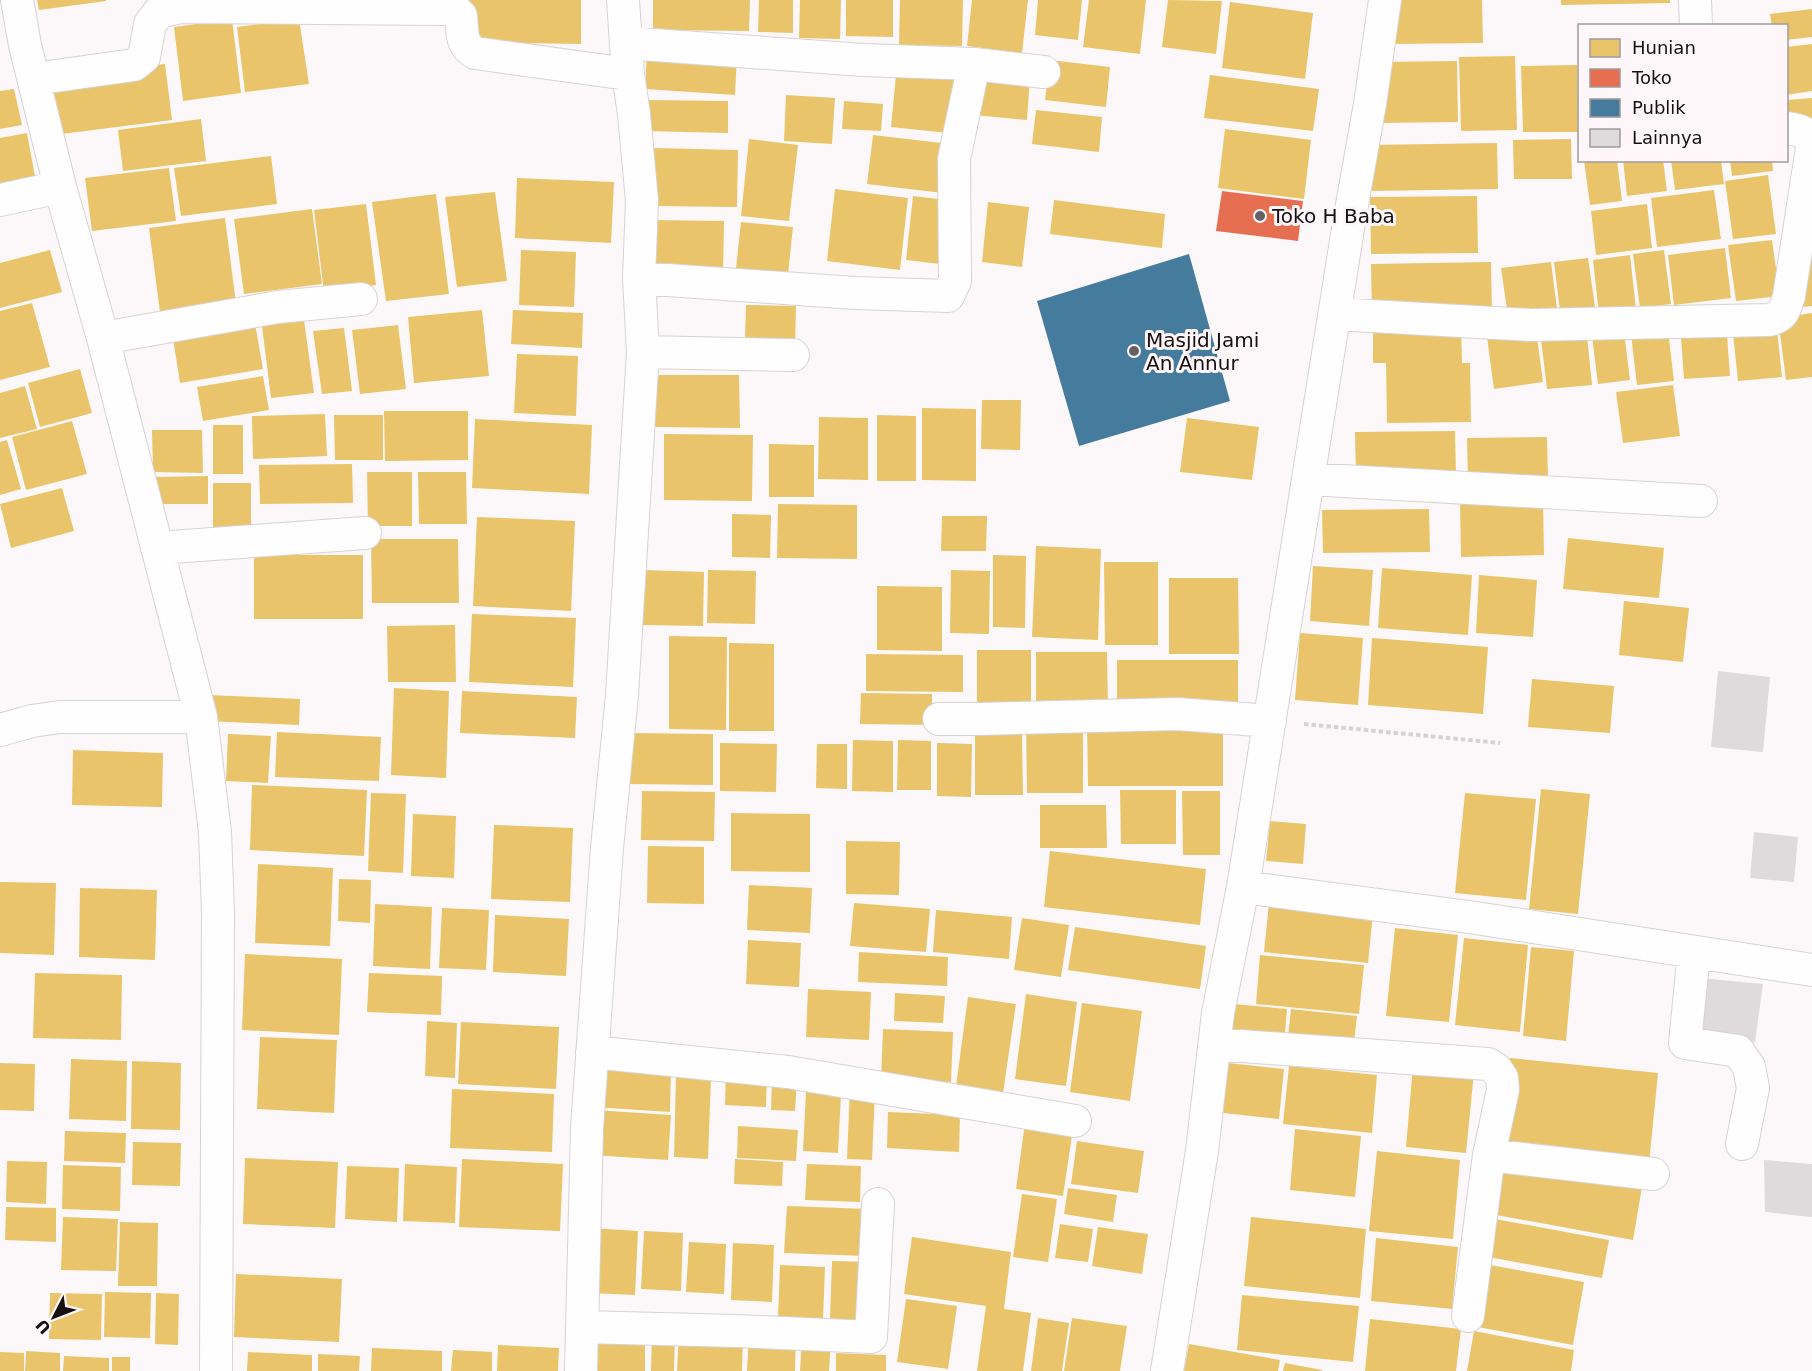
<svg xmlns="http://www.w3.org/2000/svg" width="1812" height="1371" viewBox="0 0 1812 1371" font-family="'DejaVu Sans',sans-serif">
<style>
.homes{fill:#e9c46a}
.shops{fill:#e76f51}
.public{fill:#457b9d}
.building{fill:#dfdadb}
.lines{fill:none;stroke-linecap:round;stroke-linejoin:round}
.minor-casing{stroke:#d7d2d3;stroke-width:34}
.path{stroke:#d4d3d3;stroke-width:4;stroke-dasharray:4.5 3;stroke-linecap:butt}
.minor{stroke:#fffefe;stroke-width:32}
.poi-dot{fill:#666162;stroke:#fef6f8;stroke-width:2}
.labels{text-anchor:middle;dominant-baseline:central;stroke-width:6;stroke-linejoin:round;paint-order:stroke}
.poi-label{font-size:20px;fill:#161011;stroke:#fef6f8;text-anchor:start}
</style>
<rect width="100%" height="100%" fill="#fcf8f9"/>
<path class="homes" d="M37,0H106V1L39,10Z
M466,0H581V44L466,42Z
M653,0H750L749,31L653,30Z
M759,0H793V33L758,32Z
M800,0H841L840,39L799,38Z
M846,0H893V37L846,36Z
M900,0H963L962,46L899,45Z
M972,0H1028L1022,53L967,46Z
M1038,0H1082L1078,40L1035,35Z
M1089,0H1146L1140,54L1083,47Z
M1168,0L1222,1L1216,54L1162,47Z
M1391,0H1482L1483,43L1392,44Z
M1561,0H1670V3L1561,5Z
M1230,2L1313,13L1305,79L1222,68Z
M1812,9V37L1786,40V26H1772L1770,14Z
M232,19L241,93L183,101L174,27Z
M299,19L309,84L245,92L237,27Z
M1812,44V91L1786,95V47Z
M647,51L737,56L735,95L645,89Z
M1515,56L1517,130L1461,131L1459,57Z
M1050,60L1110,67L1106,107L1045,100Z
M1457,61L1458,122L1378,123V62Z
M165,64L172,120L54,135L47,79Z
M897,65L955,71L948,133L891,127Z
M1577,65L1578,132H1523L1521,66Z
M978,72L1030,77L1027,120L974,115Z
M1210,75L1319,89L1313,131L1204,118Z
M14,89L22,125L0,129V91Z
M786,95L835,98L832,144L784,141Z
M1812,98V125L1790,127L1787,100Z
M645,100L728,101V133L645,131Z
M844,101L883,104L881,131L842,129Z
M1036,110L1102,117L1099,152L1032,144Z
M201,119L206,161L123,171L118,130Z
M1225,129L1311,140L1304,199L1218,188Z
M27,133L36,182L0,189V138Z
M873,135L950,144L943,193L867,184Z
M749,139L798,145L789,221L741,216Z
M1571,139L1572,179H1514L1513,140Z
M1497,143L1498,189L1370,191L1369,145Z
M654,148L738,150L737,207L654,206Z
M271,156L277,204L181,216L174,168Z
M1584,160H1617L1622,201L1590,205Z
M1623,160H1663L1667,191L1627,196Z
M1671,160H1721L1724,184L1675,190Z
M1730,160H1772L1773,171L1732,176Z
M169,168L176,221L92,231L85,178Z
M1768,175L1776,234L1733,239L1725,181Z
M517,178L614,182L611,243L515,238Z
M835,189L908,198L900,270L827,261Z
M1714,190L1721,239L1657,247L1651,198Z
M495,192L507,281L457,287L445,197Z
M436,194L449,294L386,301L372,202Z
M913,196L947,200L940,264L906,260Z
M1477,196L1478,253L1371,254L1370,197Z
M1054,200L1165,214L1162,248L1050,234Z
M988,202L1029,207L1022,267L982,262Z
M366,204L376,285L324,292L314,210Z
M1647,204L1652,248L1596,255L1591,211Z
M312,209L322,284L244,294L234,219Z
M225,218L237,311L161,320L149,228Z
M650,220L724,221L723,275L650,274Z
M741,222L793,227L788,274L736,268Z
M1772,240L1780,296L1736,301L1728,245Z
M1725,248L1731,298L1674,305L1668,255Z
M50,250L62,292L0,308V263Z
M521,250L576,252L574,307L519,305Z
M1664,250L1671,304L1640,308L1633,254Z
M1812,250V306L1803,307L1798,253Z
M1630,255L1636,309L1599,314L1593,260Z
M1588,258L1596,314L1561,319L1554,262Z
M1491,262L1492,312L1372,313L1371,264Z
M1551,262L1558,316L1509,323L1501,268Z
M32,303L50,367L0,380V311Z
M746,305L796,306L795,343L745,341Z
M482,310L489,376L414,383L408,317Z
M513,310L583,313L582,348L511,344Z
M1812,313V377L1786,380L1778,318Z
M254,318L263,369L180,383L172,332Z
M304,320L314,393L271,398L262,326Z
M1776,320L1782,377L1738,381L1732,324Z
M1726,321L1730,376L1684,379L1680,325Z
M1667,322L1674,381L1637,385L1630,326Z
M1623,324L1630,380L1598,384L1591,328Z
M398,325L406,389L360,394L352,330Z
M1461,326L1462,363H1470L1471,422L1387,423L1386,363H1373V328Z
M1586,326L1592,385L1547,389L1540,331Z
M344,328L352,391L322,394L313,331Z
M1536,330L1543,382L1494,389L1487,337Z
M517,354L578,356L576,416L514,413Z
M80,369L92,413L40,427L28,383Z
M654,375H739L740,428L655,427Z
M263,376L269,410L203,421L197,387Z
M1673,385L1680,436L1623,443L1616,392Z
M25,386L37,429L0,438V393Z
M982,400H1021L1020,450L981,449Z
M922,408L976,409V481L922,480Z
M384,411H468V460L385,461Z
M325,414L327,456L253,459L252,416Z
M334,415H383V460H335Z
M877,415L916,416V481H877Z
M819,417L868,418V480L818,479Z
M1187,418L1259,427L1252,480L1180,472Z
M475,419L592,425L589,494L472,488Z
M72,421L87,474L26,490L12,437Z
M213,425H243V474H213Z
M152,430H202L203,473L153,472Z
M1455,431L1456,475L1356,477L1355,432Z
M664,434L753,435L752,501L664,500Z
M1547,437L1548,480L1468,482L1467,438Z
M7,440L21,489L0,495V442Z
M769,444L814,445V497H769Z
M352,464L353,503L260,504L259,465Z
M367,472H412V526H368Z
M418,472H466L467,524H419Z
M208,476V504H148V477Z
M213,483H251V530H213Z
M62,488L74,531L11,548L0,504Z
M1543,500L1544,555L1461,557L1460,501Z
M778,504L857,505V559L777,558Z
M1429,509L1430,552L1323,553L1322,510Z
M732,514L771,515L770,558L732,557Z
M942,516H987L986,551H941Z
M477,517L575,521L571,611L473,606Z
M1568,538L1664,548L1659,598L1563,589Z
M371,539H458L459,603H372Z
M1036,546L1101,549L1098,640L1032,637Z
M254,555H363V619H254Z
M993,555L1026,556L1025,628L993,627Z
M1104,562H1158V645H1105Z
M1313,566L1373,570L1369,626L1310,621Z
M1382,568L1472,575L1468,635L1378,628Z
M644,570L704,572L703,626L643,625Z
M708,570L756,571L755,624L707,623Z
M951,570L990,571L989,634L950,633Z
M1479,575L1537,580L1533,637L1476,633Z
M1169,578H1238L1239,654H1169Z
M877,586L942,587V651L877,650Z
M1624,601L1689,608L1683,662L1619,655Z
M472,614L576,618L573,687L469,682Z
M455,625L456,682H388L387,626Z
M1300,633L1363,638L1358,705L1295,700Z
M669,636L727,637L726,730L669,729Z
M1372,638L1488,647L1483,714L1368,705Z
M729,643L774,644V731H729Z
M977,650H1031V711H977Z
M1036,652H1107L1108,709L1036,710Z
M866,654L963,655V692L866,691Z
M1117,660H1238V711H1117Z
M1532,679L1614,686L1610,733L1528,727Z
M394,688L449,691L446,778L391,775Z
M462,691L577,697L575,738L460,733Z
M861,693L932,694V725L860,724Z
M208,695L300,699L299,725L206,721Z
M1087,720H1223V786H1088Z
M1026,724L1083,725V793H1027Z
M277,732L381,737L379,781L275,777Z
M1022,732L1023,795H975V733Z
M630,733L713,734V785L629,784Z
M228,734L271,736L268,783L226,781Z
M853,740L893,741V792L852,791Z
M898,740L931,741V790H897Z
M720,743L777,744L776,792L720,791Z
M937,743L972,744L971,797L937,796Z
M817,744H847V789L816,788Z
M73,750L163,753L162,807L72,805Z
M252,785L367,790L364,856L250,850Z
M1541,789L1590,794L1578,914L1529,909Z
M1120,790H1176V844H1121Z
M642,791L715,792L714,841L641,840Z
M1182,791H1220V855H1183Z
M371,793L406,794L403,873L368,871Z
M1465,793L1536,799L1526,900L1455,893Z
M1040,805H1106L1107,848H1040Z
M731,813L810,814V872L731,871Z
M413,814L456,816L454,878L411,876Z
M1270,821L1306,824L1303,864L1266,861Z
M494,825L573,828L570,902L491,899Z
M846,841L900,842L899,895L846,894Z
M648,846L704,847V904L647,903Z
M1050,851L1206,869L1200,925L1044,907Z
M258,864L333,868L330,946L255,943Z
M339,879L371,880L370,923L338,921Z
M0,882L56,883L54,955L0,953Z
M749,885L812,888L810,933L747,930Z
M80,888L157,890L155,960L79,957Z
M854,903L930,909L926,952L850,946Z
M1269,903L1373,913L1368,963L1264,952Z
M375,904L432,907L430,969L373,966Z
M442,908L489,910L486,970L439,968Z
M936,910L1012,917L1009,959L933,952Z
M495,915L569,919L566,976L493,972Z
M1022,918L1069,925L1061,977L1014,970Z
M1075,927L1206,946L1200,989L1068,970Z
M1395,928L1458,935L1449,1022L1386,1016Z
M1464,938L1528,945L1520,1032L1455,1025Z
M748,940L801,943L799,987L746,984Z
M1531,947L1574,951L1566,1041L1523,1036Z
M859,952L948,957L947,986L858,982Z
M245,954L342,959L339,1035L242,1030Z
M1260,955L1364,965L1359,1014L1256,1004Z
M35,973L122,975L121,1040L33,1038Z
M369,973L442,976L441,1015L367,1012Z
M808,989L871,992L869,1040L806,1037Z
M895,993L945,996L943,1023L894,1021Z
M1026,994L1077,1002L1066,1086L1015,1079Z
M968,997L1016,1004L1003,1093L956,1086Z
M1082,1003L1142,1011L1130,1101L1070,1092Z
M1223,1003L1287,1009L1284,1045L1220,1039Z
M1291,1009L1357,1016L1353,1051L1287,1045Z
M427,1021L457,1023L455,1078L425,1076Z
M461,1022L559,1027L556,1089L458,1084Z
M883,1029L953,1032L951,1082L881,1079Z
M260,1037L337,1040L334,1113L257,1109Z
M1510,1058L1658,1073L1649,1164L1501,1150Z
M71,1059L127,1061L126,1121L69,1119Z
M132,1061L181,1063L180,1130L131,1129Z
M1219,1062L1284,1069L1279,1119L1214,1112Z
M0,1063L35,1064L34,1111L0,1110Z
M596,1066L671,1070L670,1112L593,1107Z
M1289,1066L1377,1075L1372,1133L1283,1124Z
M1413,1066L1474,1072L1466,1153L1406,1147Z
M726,1069L767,1071L766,1107L725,1105Z
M676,1075L711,1077L708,1159L674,1157Z
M772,1077L797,1078L795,1111L771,1110Z
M452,1089L554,1094L552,1152L450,1148Z
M850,1089L875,1091L872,1160L847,1159Z
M806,1092L841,1094L838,1153L803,1151Z
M594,1110L671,1115L668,1160L591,1155Z
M888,1112L960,1115L959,1152L887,1148Z
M1025,1123L1073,1129L1063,1196L1016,1189Z
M738,1126L798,1130L796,1161L737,1158Z
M1295,1129L1361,1136L1355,1197L1290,1190Z
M65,1131L126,1133L125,1163L64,1161Z
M1077,1141L1144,1151L1138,1193L1071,1184Z
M133,1142L181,1143L180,1186L132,1185Z
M1377,1151L1460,1160L1453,1239L1369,1231Z
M245,1158L338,1162L335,1228L243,1224Z
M462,1159L563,1164L560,1231L459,1227Z
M735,1159L783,1162L782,1186L734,1184Z
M1495,1160L1642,1187L1633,1240L1485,1213Z
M7,1161L47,1162L46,1204L6,1202Z
M405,1164L457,1167L455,1223L403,1221Z
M807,1164L861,1166L860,1202L805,1200Z
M63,1165L121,1167L120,1211L62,1209Z
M347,1166L399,1168L397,1222L345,1219Z
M1068,1188L1117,1195L1113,1222L1064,1214Z
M1022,1194L1057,1199L1048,1262L1013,1257Z
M787,1206L868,1209L865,1256L784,1253Z
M6,1207L56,1208V1242L5,1240Z
M63,1217L118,1219L116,1271L61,1270Z
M1251,1217L1366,1229L1360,1298L1244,1286Z
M1490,1218L1609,1240L1602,1278L1483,1256Z
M120,1222L158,1223L157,1286H118Z
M1060,1224L1093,1229L1088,1262L1055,1258Z
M1098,1227L1148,1234L1142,1274L1092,1266Z
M591,1228L638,1231L635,1295L589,1293Z
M644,1231L683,1233L681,1291L641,1289Z
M912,1237L1011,1252L1004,1309L1031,1313L1023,1371H977L986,1306L904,1294Z
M1376,1238L1458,1247L1452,1309L1371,1301Z
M689,1242L726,1244L724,1294L686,1292Z
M733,1243L774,1245L772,1302L731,1300Z
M832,1261L872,1262L869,1321L830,1319Z
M780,1265L825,1267L823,1319L778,1318Z
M1490,1265L1584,1282L1573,1345L1478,1327Z
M236,1274L342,1279L339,1342L234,1337Z
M105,1292L151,1293L150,1338L104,1337Z
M50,1293L102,1294L101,1340L49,1339Z
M156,1293L179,1294L178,1345L155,1344Z
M1242,1295L1359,1306L1353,1362L1237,1350Z
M906,1299L957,1306L948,1369L897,1362Z
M1038,1318L1069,1323L1062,1371H1031Z
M1072,1318L1127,1326L1120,1371H1064Z
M1370,1319L1461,1329L1456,1371H1365Z
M590,1329L645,1332V1371H588Z
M1474,1331L1574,1350L1571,1371H1467Z
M652,1332L675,1333L674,1371H651Z
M679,1332L743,1334L742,1371H677Z
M749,1334L796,1336L795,1371H747Z
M802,1336L831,1338L829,1371H800Z
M1189,1344L1280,1360L1278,1371H1184Z
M498,1345L559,1348L558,1371H497Z
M372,1348L442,1351V1371H371Z
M453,1350L492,1352V1371H451Z
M26,1351L60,1353V1371H25Z
M0,1352L24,1353V1371H0Z
M248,1352L312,1355V1371H247Z
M836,1353L886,1355V1371H836Z
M318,1354L360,1356L359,1371H318Z
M64,1356L109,1358V1371H63Z
M112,1357H130V1371H112Z
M1285,1363L1322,1370V1371H1283Z"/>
<path class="shops" d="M1222,191L1303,201L1298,241L1216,231Z"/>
<path class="public" d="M1189,254L1230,401L1079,446L1037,301Z"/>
<path class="building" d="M1718,671L1770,677L1763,752L1711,747Z
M1754,832L1798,837L1794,882L1750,878Z
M1701,978L1763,984L1755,1042L1693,1036Z
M1764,1160L1812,1164V1217L1765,1212Z"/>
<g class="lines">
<g class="minor-casing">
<path id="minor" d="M17,0L25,45L60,187L103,338L201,717L215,832L218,912L216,1371
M1695,0L1696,26
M626,43L864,60L974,64L954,159L955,281L948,296L855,293L639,278
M974,64L1044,72
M34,79L134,65L144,57L150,24L159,12L181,7L447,9L455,10L461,16C463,32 460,44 475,53L628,74
M1786,128C1797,129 1809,132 1812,144
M0,200L60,187
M1335,314L1531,325L1769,320C1783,317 1785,310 1789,296L1812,148
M103,338L278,307L361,299
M643,352L793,355
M1308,479L1701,501
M157,548L365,533
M939,719H980L1178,714L1270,721
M0,730L32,721L60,717H201
M1243,887L1469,917L1812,970
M1694,952L1685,1043L1738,1051L1749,1067L1753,1088L1742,1144
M1215,1044L1488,1064L1496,1069L1502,1078L1503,1090L1489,1155L1468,1316
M592,1052L788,1072L1075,1121
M1489,1155L1653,1174
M582,1327L737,1331L871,1337L878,1204
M581,1371L587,1128L607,848L622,695L643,352L639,278L642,201L634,114L628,74L623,0
M1167,1371L1202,1151L1218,1013L1243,887L1350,216L1370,104L1385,0"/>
</g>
<path class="path" d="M1304,724L1500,743"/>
<use href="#minor" class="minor"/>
</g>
<g class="poi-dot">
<circle cx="1260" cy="216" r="6"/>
<circle cx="1134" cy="351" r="6"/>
</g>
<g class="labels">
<g class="poi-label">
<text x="1272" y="216">Toko H Baba</text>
<text x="1146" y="340">Masjid Jami<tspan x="1146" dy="23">An Annur</tspan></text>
</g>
</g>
<rect x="1578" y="24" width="210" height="138" fill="#fef6f8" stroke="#a19a9c" stroke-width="1.5"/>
<rect x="1590" y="39" width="30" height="18" fill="#e9c46a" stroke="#a19a9c" stroke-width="1.5"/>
<text x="1632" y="54" font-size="18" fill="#161011">Hunian</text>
<rect x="1590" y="69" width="30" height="18" fill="#e76f51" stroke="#a19a9c" stroke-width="1.5"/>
<text x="1632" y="84" font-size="18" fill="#161011">Toko</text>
<rect x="1590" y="99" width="30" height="18" fill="#457b9d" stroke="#a19a9c" stroke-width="1.5"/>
<text x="1632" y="114" font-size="18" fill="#161011">Publik</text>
<rect x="1590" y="129" width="30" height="18" fill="#dfdadb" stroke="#a19a9c" stroke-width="1.5"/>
<text x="1632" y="144" font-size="18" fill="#161011">Lainnya</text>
<g transform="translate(54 1317) rotate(228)" stroke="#fef6f8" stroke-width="4.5" paint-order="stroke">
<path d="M0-4.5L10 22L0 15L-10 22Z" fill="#161011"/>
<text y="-9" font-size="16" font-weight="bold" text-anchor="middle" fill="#161011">U</text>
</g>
</svg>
